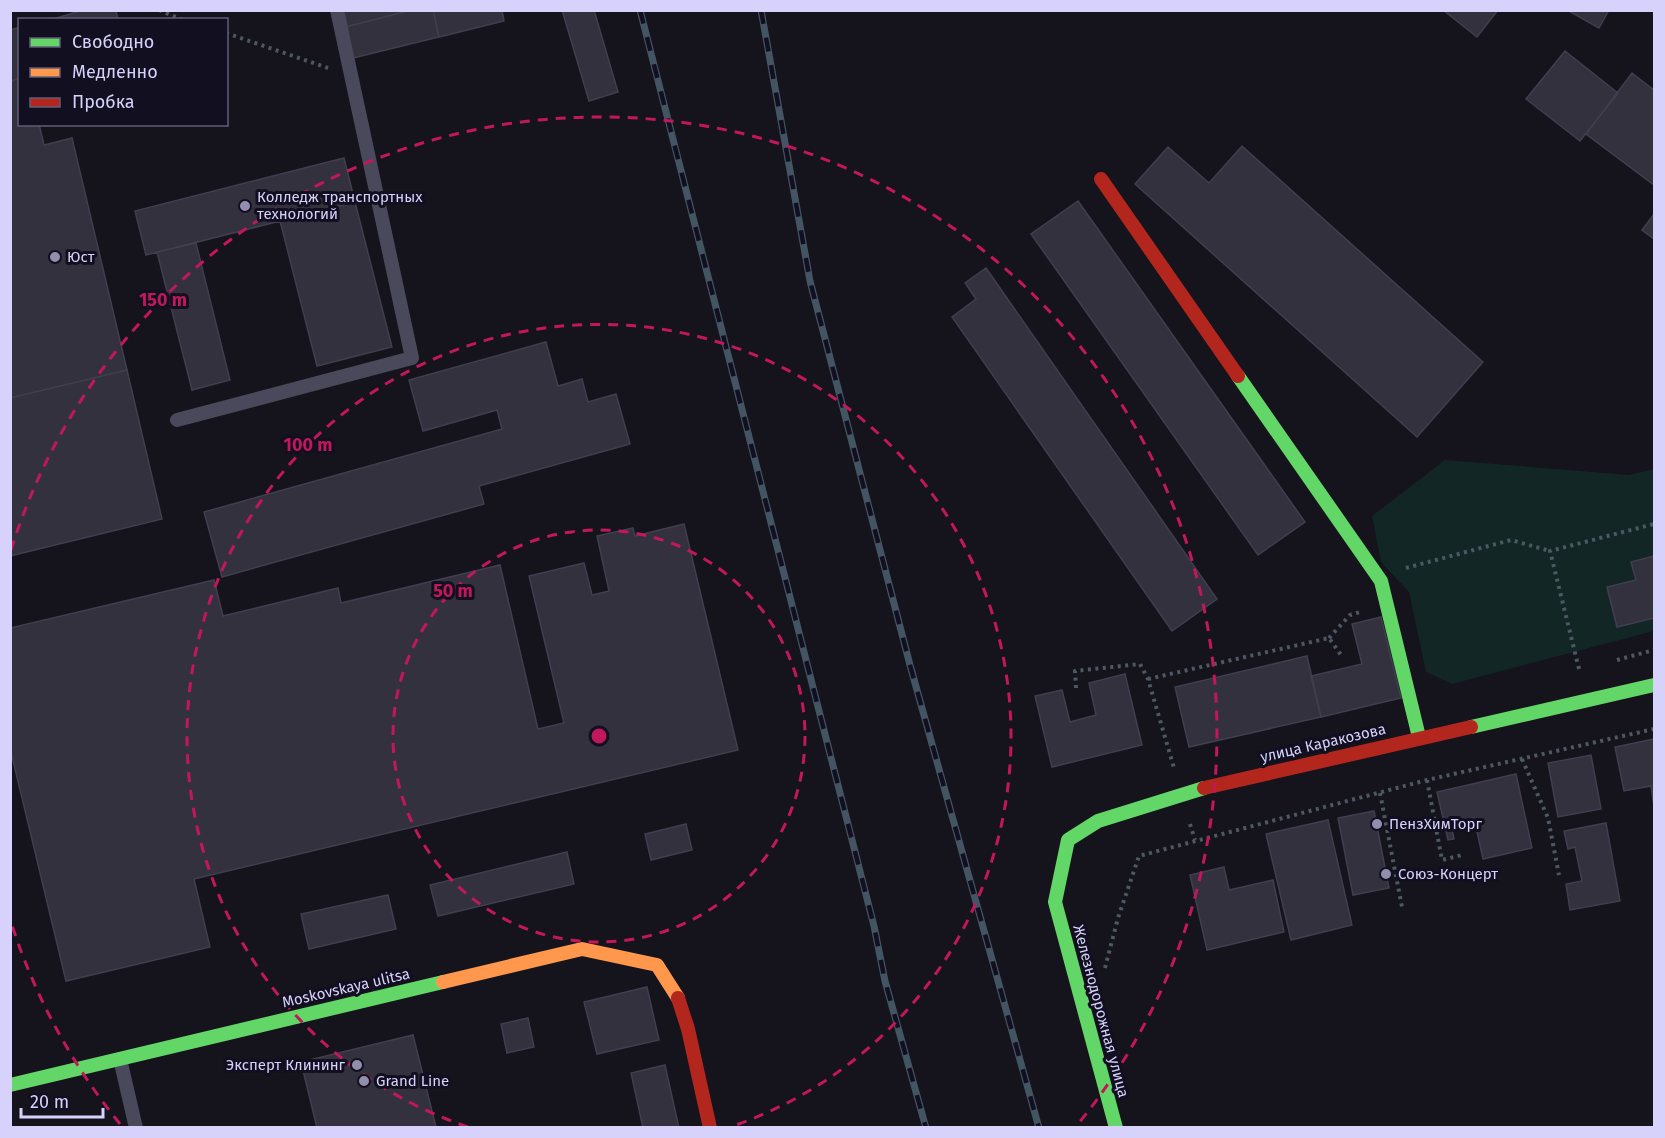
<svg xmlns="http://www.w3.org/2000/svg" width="1665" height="1138" viewBox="0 0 1665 1138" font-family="'Fira Sans',sans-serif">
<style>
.green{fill:#132626}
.building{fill:#33313e;stroke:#413e4f;stroke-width:1.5}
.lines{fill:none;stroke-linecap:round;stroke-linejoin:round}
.path{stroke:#4c5963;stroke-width:4;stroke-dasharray:3 4.5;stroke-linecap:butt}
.lane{stroke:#49495b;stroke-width:14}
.fast{stroke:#63d668;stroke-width:14}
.slow{stroke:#ff974d;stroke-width:14}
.jam{stroke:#b3261e;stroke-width:14}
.rail-casing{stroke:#435563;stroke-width:7}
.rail{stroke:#120f20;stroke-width:4.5;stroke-dasharray:14;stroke-linecap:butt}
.ring{fill:none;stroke:#c2185b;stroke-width:3;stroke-dasharray:10 8}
.poi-dot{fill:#928fad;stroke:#120f20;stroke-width:2}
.labels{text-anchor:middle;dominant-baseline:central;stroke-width:6;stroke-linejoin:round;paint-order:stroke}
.poi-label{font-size:15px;fill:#d6d2fb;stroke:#120f20;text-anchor:start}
.street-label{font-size:15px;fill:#d6d2fb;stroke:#120f20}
.centre{fill:#c2185b;stroke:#120f20;stroke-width:3}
.ring-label{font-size:18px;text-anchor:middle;font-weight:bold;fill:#c2185b;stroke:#120f20;stroke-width:6;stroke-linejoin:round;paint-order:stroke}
</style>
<rect width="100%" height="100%" fill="#15131c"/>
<path class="green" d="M1445,460L1629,475L1654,469V631L1452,684L1426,672L1409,592L1381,562L1372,516Z"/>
<path class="building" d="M83,10H116L118,20H50Z
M341,10H412L345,27Z
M412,10H433L439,37L353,58L345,27Z
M433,10H502L504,21L439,37Z
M562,10H594L618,92L589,101Z
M1443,10H1498L1477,37Z
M1567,10H1609L1599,28Z
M20,27V78L10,81V30Z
M1565,51L1618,93L1580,141L1526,99Z
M1632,73L1654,90V185L1586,134Z
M20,78V124H39L44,145L72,138L127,370L10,398V81Z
M1242,146L1483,362L1417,437L1135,184L1168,147L1209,183Z
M344,158L355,202L146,255L135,211Z
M1078,201L1305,522L1258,555L1031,234Z
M355,202L392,347L317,366L280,221Z
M1654,214V239L1642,230Z
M196,243L230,380L192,390L157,252Z
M986,268L1217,599L1172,631L952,317L976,299L965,283Z
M546,342L558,386L582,379L588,402L616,394L630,444L479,486L484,504L222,577L204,512L502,429L497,410L423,431L409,380Z
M127,370L162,519L10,556V398Z
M684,524L738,750L194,879L210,947L66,981L10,748V628L214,580L223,616L338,588L341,603L500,565L538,729L564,723L529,576L584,563L592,595L609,591L597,536L633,528L635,536Z
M1654,556V618L1617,627L1607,587L1636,580L1631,562Z
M1381,617L1401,698L1321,717L1311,676L1362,664L1352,624Z
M1307,656L1321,717L1189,747L1175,687Z
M1125,674L1142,745L1052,767L1035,696L1062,690L1070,722L1096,715L1089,683Z
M1654,739V807L1651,786L1624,791L1615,747Z
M1591,755L1601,809L1558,817L1548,763Z
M1516,774L1532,848L1483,859L1474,818L1451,824L1454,839L1448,840L1437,792Z
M1374,811L1389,888L1353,895L1338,818Z
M1328,820L1352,925L1291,940L1266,834Z
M1606,823L1620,901L1570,910L1566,884L1582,881L1575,847L1568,849L1564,831Z
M686,824L692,850L651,860L645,834Z
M567,852L574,884L438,916L430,885Z
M1224,867L1229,890L1273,880L1284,932L1207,950L1190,875Z
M388,895L396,929L309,949L301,914Z
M647,987L659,1040L597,1054L584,1002Z
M528,1018L534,1047L507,1053L501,1024Z
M413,1035L436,1127L317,1128L301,1062Z
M665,1065L679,1128H643L631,1073Z"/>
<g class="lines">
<path class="path" d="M159,10L183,20
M226,33L328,68
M1406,568L1511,540L1550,551
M1329,638L1350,615L1360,612
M1617,660L1654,650
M1579,669L1550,551L1654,524
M1148,679L1329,638L1341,655
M1076,688L1075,671L1140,664L1148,679L1174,768
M1522,759L1548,818L1559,875
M1427,780L1442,860L1462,855
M1380,793L1402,907
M1190,824L1195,840
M1105,968L1118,918L1139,856L1427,780L1654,729"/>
<path class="lane" d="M177,420L412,358L337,10
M120,1059L136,1128"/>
<path class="fast" d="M1238,376L1381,581L1419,737
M1471,727L1654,685
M10,1085L443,982
M1116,1128L1055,902L1068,840L1098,821L1204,788"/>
<path class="slow" d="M443,982L582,949L657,965L678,998"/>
<path class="jam" d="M1101,179L1238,376
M1204,788L1471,727
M678,998L688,1029L710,1128"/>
<g class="rail-casing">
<path id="rail" d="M640,10L874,926L885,981L926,1128
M761,10L810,281L910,665L1039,1128"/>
</g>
<use href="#rail" class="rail"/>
</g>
<g class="ring">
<circle cx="599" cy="736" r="206"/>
<path d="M468 1127A412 412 0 1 1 730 1127"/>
<path d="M120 1124A617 617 0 0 1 11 922M11 550A617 617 0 1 1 1078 1124"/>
</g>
<g class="poi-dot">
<circle cx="245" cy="206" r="6"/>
<circle cx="55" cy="257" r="6"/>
<circle cx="1377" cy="824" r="6"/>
<circle cx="1386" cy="874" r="6"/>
<circle cx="357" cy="1065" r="6"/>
<circle cx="364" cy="1081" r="6"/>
</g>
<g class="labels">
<g class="poi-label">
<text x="257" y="197">Колледж транспортных<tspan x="257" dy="17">технологий</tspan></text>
<text x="67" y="257">Юст</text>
<text x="1389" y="824">ПензХимТорг</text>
<text x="1398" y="874">Союз-Концерт</text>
<text x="345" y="1065" text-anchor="end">Эксперт Клининг</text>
<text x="376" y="1081">Grand Line</text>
</g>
<g class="street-label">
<text transform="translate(1323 743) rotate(-13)">улица Каракозова</text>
<text transform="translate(346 988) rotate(-13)">Moskovskaya ulitsa</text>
<text transform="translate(1101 1011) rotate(75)">Железнодорожная улица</text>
</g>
</g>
<circle cx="599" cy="736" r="9" class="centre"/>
<g class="ring-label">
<text x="163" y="306">150 m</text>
<text x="308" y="451">100 m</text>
<text x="453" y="597">50 m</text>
</g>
<rect width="1665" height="1138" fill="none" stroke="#d6d2fb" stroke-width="24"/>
<rect x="18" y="18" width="210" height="108" fill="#120f20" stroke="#605d78" stroke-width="1.5"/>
<rect x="30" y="38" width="30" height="9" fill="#63d668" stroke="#605d78" stroke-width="1.5"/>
<text x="72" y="48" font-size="18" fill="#d6d2fb">Свободно</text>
<rect x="30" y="68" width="30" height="9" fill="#ff974d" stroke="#605d78" stroke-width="1.5"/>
<text x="72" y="78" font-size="18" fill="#d6d2fb">Медленно</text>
<rect x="30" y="98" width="30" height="9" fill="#b3261e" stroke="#605d78" stroke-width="1.5"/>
<text x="72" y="108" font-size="18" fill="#d6d2fb">Пробка</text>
<path d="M21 1108v9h82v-9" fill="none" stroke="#d6d2fb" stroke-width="3"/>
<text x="30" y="1108" font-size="18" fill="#d6d2fb" stroke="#120f20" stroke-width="4.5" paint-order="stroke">20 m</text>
</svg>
